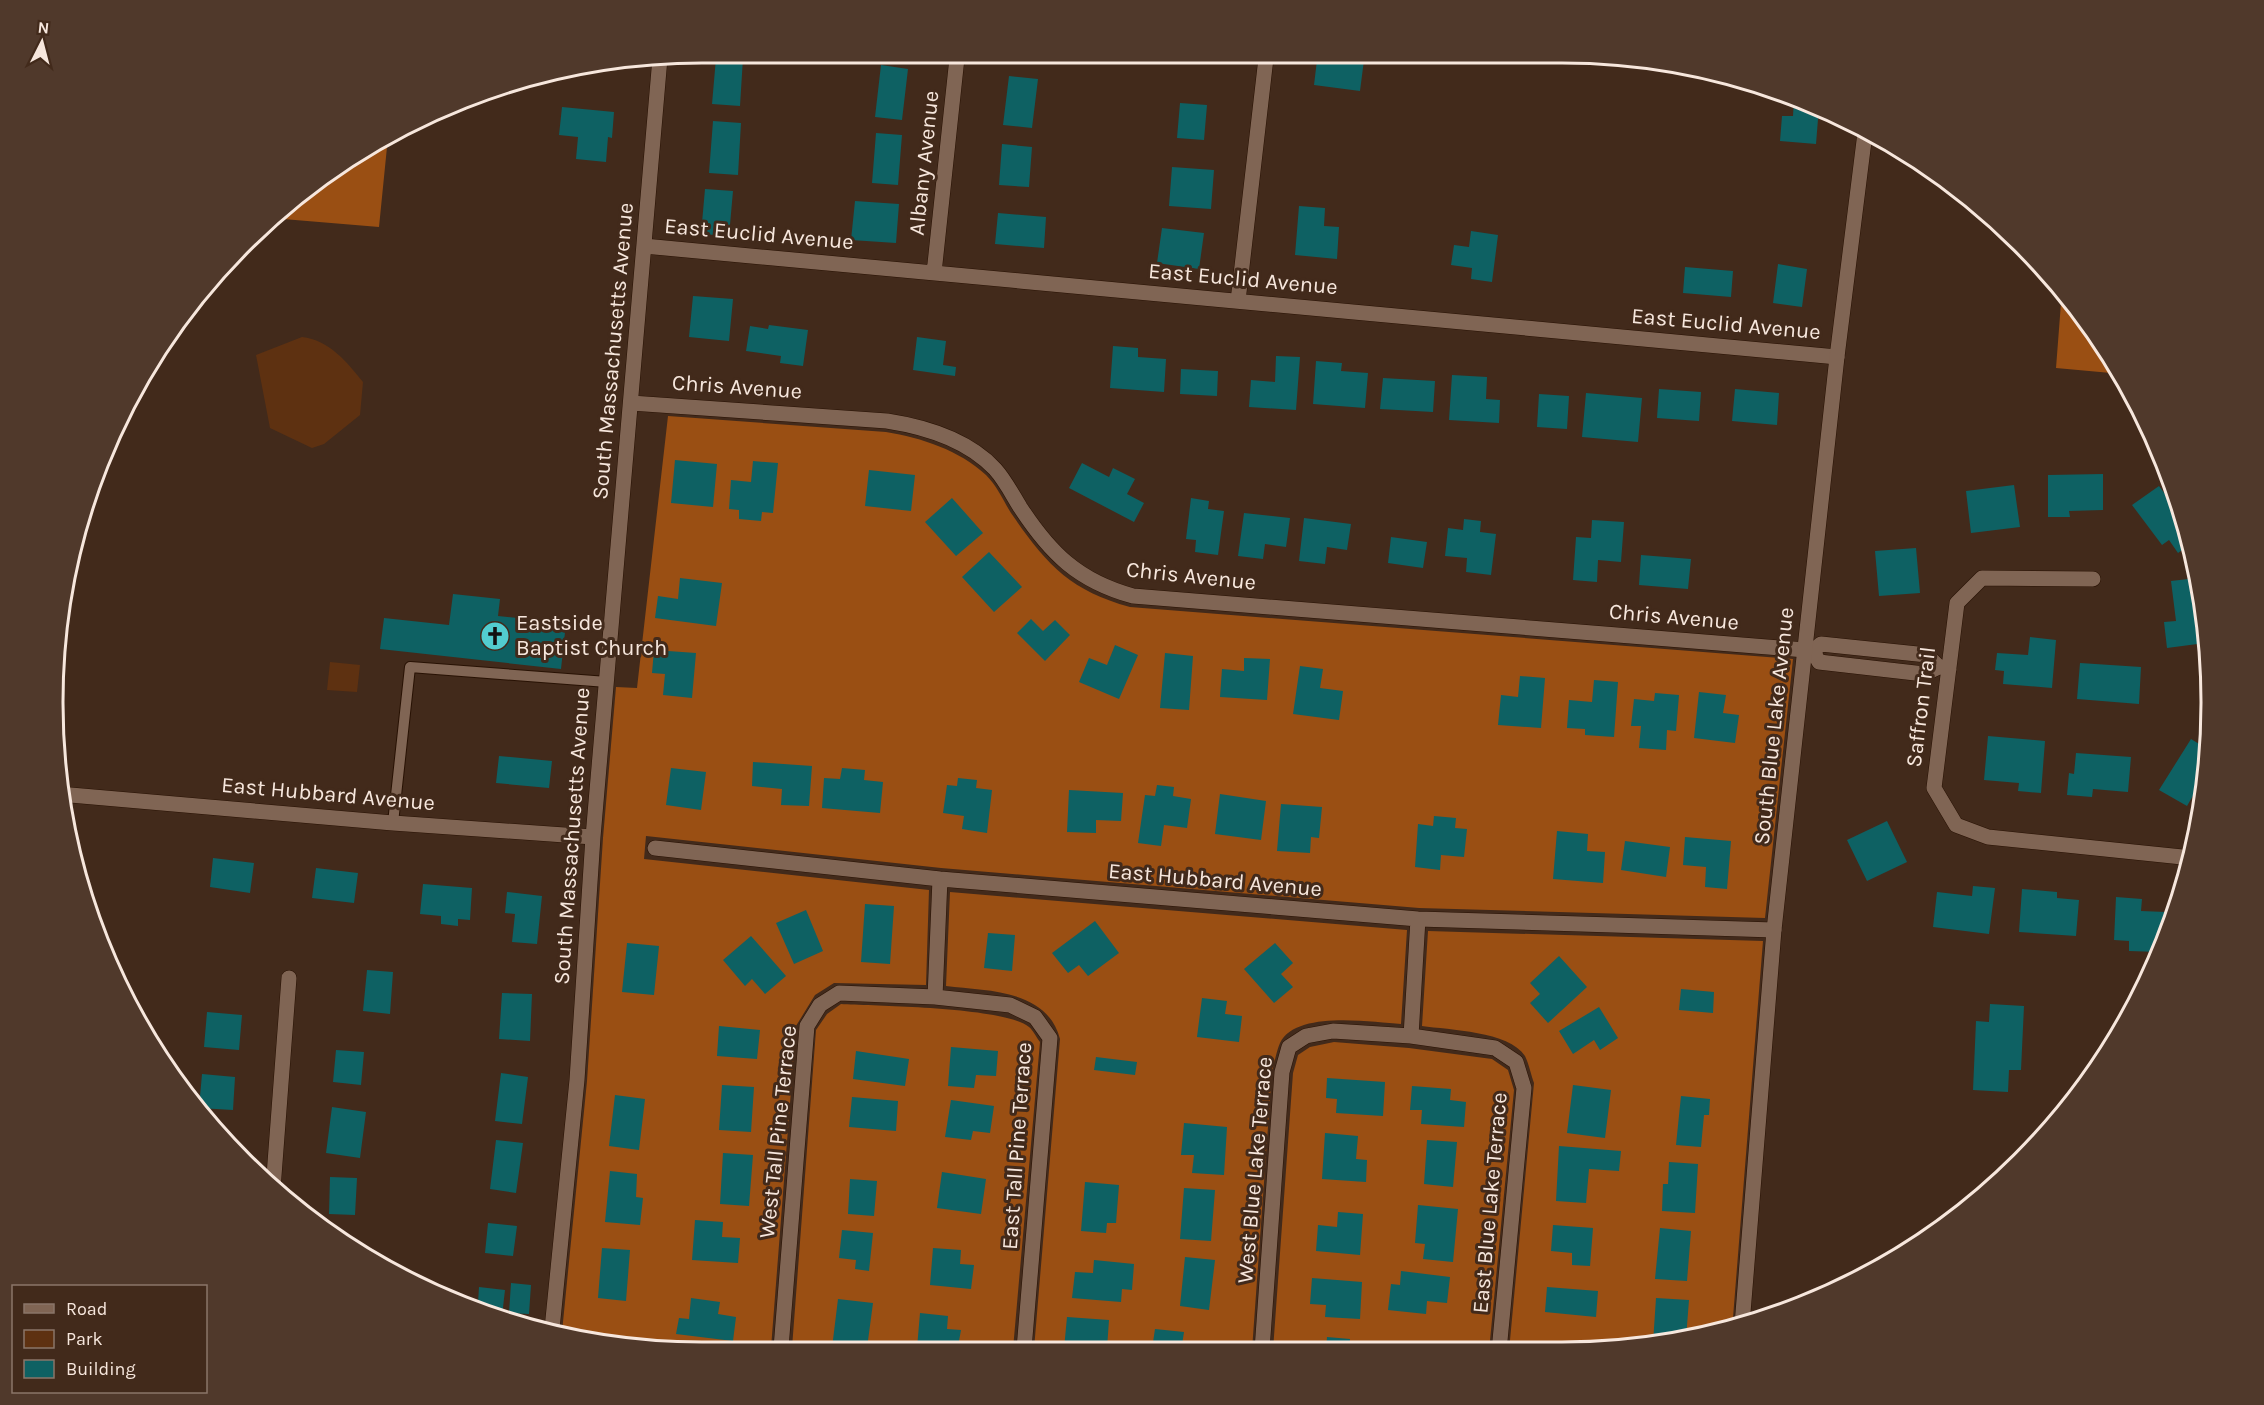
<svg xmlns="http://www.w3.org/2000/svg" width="2264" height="1405" viewBox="0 0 2264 1405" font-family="Karla,sans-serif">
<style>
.green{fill:#5e3111}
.forest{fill:#9a4f13}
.building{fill:#0e6163}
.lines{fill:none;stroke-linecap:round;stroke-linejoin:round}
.service-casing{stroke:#281204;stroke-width:12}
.minor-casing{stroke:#281204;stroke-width:16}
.secondary-casing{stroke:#281204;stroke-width:16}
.service{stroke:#806554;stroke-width:10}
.minor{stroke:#806554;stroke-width:15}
.secondary{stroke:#806554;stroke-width:15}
.labels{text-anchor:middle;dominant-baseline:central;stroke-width:6;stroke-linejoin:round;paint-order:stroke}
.street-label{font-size:22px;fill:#f7e7dd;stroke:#422a1b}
.poi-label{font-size:22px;fill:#f7e7dd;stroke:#422a1b;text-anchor:start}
.rim{fill:none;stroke:#f7e7dd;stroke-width:3}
</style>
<rect width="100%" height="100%" fill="#422a1b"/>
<path class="green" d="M302,337C329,340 347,362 363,382L360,415L324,444L312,448L270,428L256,355Z
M330,662L360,665L357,692L327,690Z"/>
<path class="forest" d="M388,137L379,227L271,218L307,187Z
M2062,290L2122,374L2056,368Z
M668,416L886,432C922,438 959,450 986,475C997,486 1003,500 1011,513C1046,564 1069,590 1130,607L1793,659L1765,918L1419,908L941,868L646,836L644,859L929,890L926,985L834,983L815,995L796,1026L771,1348L618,1347L562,1332L587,1081L603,838L616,687L637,688Z
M950,892L1407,930L1401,1024C1371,1022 1296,1010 1280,1043C1276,1052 1275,1062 1272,1071L1252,1350L1034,1349L1060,1039C1047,989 987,991 946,986Z
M1428,931L1763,941L1732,1330L1604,1351H1509L1534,1083C1531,1075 1529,1064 1525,1056C1509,1031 1449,1030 1422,1026Z
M841,1004C877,1006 1005,1007 1029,1027C1033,1030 1036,1037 1040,1042L1013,1349L792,1348L816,1030L827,1014Z
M1334,1042L1409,1048L1492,1059L1508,1070L1514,1090L1489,1351L1273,1350L1293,1073L1298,1055L1310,1047Z"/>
<path class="building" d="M716,58H743L740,106L712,104Z
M1310,58H1351L1364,60L1360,91L1314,85L1317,60Z
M881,65L908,69L902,120L875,117Z
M1009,76L1038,79L1032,128L1003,125Z
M1794,98L1810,102L1819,107L1816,144L1780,141L1782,116H1793Z
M1180,103L1207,105L1204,140L1177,138Z
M562,107L614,112L612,138L608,137L606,162L576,159L578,137L559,135Z
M713,121L741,123L738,175L709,173Z
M876,133L902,135L898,185L872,183Z
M1002,144L1032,147L1029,187L999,185Z
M1172,167L1214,170L1211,209L1169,206Z
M705,189L733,191L729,236L701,234Z
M855,201L899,204L896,243L851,240Z
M1299,206L1325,208L1324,226L1339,227L1337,259L1295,255Z
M998,213L1046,217L1044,248L995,244Z
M1162,228L1204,233L1199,269L1157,263Z
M1471,231L1498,235L1492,282L1471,279L1472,268L1451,265L1454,245L1469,247Z
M1778,264L1807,269L1802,307L1773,303Z
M1685,267L1733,271L1731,297L1683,293Z
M693,296L733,299L729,341L689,337Z
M769,325L808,330L803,366L780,363L781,356L746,351L750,326L768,329Z
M917,337L946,341L943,365L956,367L955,376L913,370Z
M1113,346L1138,348V357L1166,359L1164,392L1110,388Z
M1276,356L1300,357L1296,410L1249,407L1251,380L1275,382Z
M1316,361L1342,363L1341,371L1368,373L1365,408L1313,404Z
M1181,369L1218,371L1217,396L1180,394Z
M1452,375L1487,377L1486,399L1500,400L1499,423L1449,420Z
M1383,378L1435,381L1433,412L1380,409Z
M1659,389L1701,392L1699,421L1657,418Z
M1735,389L1779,393L1777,425L1732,421Z
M1586,393L1642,398L1638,442L1582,437Z
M1539,394L1569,396L1567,429L1537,427Z
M675,460L717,464L713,507L671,503Z
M753,461L778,463L773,513L762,512L761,521L739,519V510L729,509L731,480L751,482Z
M1082,463L1109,477L1113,468L1135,479L1127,494L1144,503L1134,522L1069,488Z
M869,470L915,475L911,511L865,506Z
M2103,474V510L2069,511L2070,517H2048V475Z
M2014,485L2020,527L1971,533L1966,491Z
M2159,486L2182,517L2189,545L2178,553L2169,540L2162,545L2132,505Z
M952,498L983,533L956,556L925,522Z
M1191,498L1209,501L1208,509L1224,511L1218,555L1195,552L1196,540L1186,539Z
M1244,513L1290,518L1286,547L1265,544L1263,559L1238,556Z
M1304,518L1351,524L1347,550L1327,547L1325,564L1299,561Z
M1464,519L1481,521L1480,532L1496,534L1491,575L1466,572L1467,558L1445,556L1448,528L1463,530Z
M1592,520L1624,522L1621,562L1598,560L1597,582L1573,580L1576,537L1591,538Z
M1391,537L1427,542L1423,568L1388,563Z
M1916,548L1920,593L1879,596L1875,551Z
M989,552L1022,587L994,612L962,577Z
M1641,555L1691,559L1688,589L1639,585Z
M680,578L722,583L716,626L655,618L658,596L678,599Z
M2197,578L2206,617L2202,619L2205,643L2167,648L2164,622L2176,621L2171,581Z
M453,594L500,599L498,616L566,623L561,669L380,649L384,618L449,625Z
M1031,619L1043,631L1055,620L1070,635L1045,661L1017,633Z
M2030,637L2056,640L2052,688L2003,684L2004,671L1995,670L1997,653L2028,655Z
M1115,645L1138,655L1119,699L1079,682L1089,658L1107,665Z
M654,650L696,653L692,698L663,695L665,674L652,673Z
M1165,653L1193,656L1189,710L1160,708Z
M1244,658L1270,659L1267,700L1220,697L1222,669L1244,671Z
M2080,663L2141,667L2139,704L2077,699Z
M1300,666L1323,669L1320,688L1343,691L1339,720L1293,714Z
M1520,676L1545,678L1541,728L1498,725L1501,695L1518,697Z
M1594,680L1618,682L1614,737L1585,735V729L1567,728L1569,700L1592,702Z
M1699,692L1726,695L1723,713L1739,715L1735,743L1694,738Z
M1655,693L1679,695L1676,731L1667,730L1666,750L1639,748L1641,726H1631L1634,699L1654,701Z
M1988,736L2045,741L2041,793L2018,791L2019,783L1984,780Z
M2191,739L2209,750L2203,789L2198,787L2187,806L2159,790Z
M2076,753L2131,757L2128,792L2093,789L2092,797L2067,795L2069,773L2074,774Z
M499,756L552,761L549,788L496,783Z
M753,762L812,766L809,806L781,805L782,789L752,786Z
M671,768L706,772L701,810L666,805Z
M842,768L865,770L864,780L883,782L880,813L822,808L824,778L840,779Z
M958,778L977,780L976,788L992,790L987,833L962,829L964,816L943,813L947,785L957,786Z
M1157,785L1174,787L1173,796L1191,799L1187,828L1164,825L1161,846L1138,843L1145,795L1155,796Z
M1069,790L1123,793L1121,821L1096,820V833L1067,832Z
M1220,794L1266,801L1261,840L1215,834Z
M1281,804L1322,807L1319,838L1311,837L1310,853L1277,851Z
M1434,816L1456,818L1455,828L1467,829L1464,857L1441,855L1440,870L1415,867L1418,824L1433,826Z
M1887,821L1907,862L1867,881L1847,840Z
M1557,831L1588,834L1587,851L1605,852L1603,883L1553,879Z
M1685,837L1731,841L1727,889L1705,887L1706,867L1683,865Z
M1625,841L1670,847L1666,877L1621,870Z
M213,858L254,863L250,893L210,887Z
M316,868L358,873L354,903L312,898Z
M423,884L472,888L470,920L458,919V926L441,924V916L420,914Z
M1973,886L1995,888L1989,934L1933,927L1937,892L1972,896Z
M2022,889L2057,892V898L2079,900L2076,936L2019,932Z
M507,892L542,896L537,944L512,942L515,914L505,913Z
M2116,897L2142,899L2141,911L2166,912L2165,937L2159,952L2129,951V941L2114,940Z
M865,904L894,906L890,964L861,962Z
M806,910L823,951L794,964L776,923Z
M1095,921L1119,953L1088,976L1079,965L1068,973L1052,953Z
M988,933L1015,935L1012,971L984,968Z
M751,936L786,976L765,994L752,979L745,986L723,960Z
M627,943L659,946L654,995L622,992Z
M1275,943L1293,963L1281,974L1293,987L1274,1003L1244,969Z
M1559,956L1587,987L1548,1023L1530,1003L1540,994L1530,983Z
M367,970L393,972L390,1014L363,1011Z
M1681,989L1714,992L1713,1013L1679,1010Z
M502,993L532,994L530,1041L499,1039Z
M1202,998L1227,1001L1225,1014L1242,1016L1239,1042L1197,1037Z
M1990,1004L2024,1006L2021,1070H2009L2008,1092L1973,1090L1976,1021L1989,1022Z
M1599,1007L1618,1038L1600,1050L1594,1040L1573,1054L1559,1031Z
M207,1012L242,1015L239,1050L204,1047Z
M719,1026L760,1030L757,1059L717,1056Z
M951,1047L998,1051L996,1076L976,1075L974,1088L948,1086Z
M336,1050L364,1052L361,1085L333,1082Z
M856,1051L909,1059L905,1086L853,1079Z
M1096,1057L1137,1062L1135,1075L1094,1070Z
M501,1073L528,1077L522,1124L495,1121Z
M202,1074L235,1077L233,1110L199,1108Z
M1327,1078L1385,1082L1383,1116L1336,1113L1337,1099L1326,1098Z
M722,1085L754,1087L751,1132L719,1130Z
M1573,1085L1611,1090L1605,1138L1567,1133Z
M1412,1086L1451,1089L1450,1100L1466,1102L1464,1127L1421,1124L1422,1110H1410Z
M615,1095L645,1099L639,1150L609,1146Z
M1681,1096L1710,1099L1709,1115H1704L1701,1147L1676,1145Z
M852,1097L898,1101L896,1131L849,1127Z
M951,1100L994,1106L990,1133L973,1131L971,1140L945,1137Z
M332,1107L366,1112L360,1158L326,1153Z
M1184,1123L1227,1127L1224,1175L1192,1173L1194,1155H1181Z
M1325,1133L1358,1136L1356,1159L1367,1160L1366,1182L1322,1179Z
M496,1140L523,1143L516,1193L490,1189Z
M1427,1140L1457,1142L1453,1187L1424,1184Z
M1559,1146L1621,1151L1619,1171L1589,1169L1586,1203L1556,1201Z
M723,1153L753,1155L749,1206L720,1204Z
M1669,1162L1698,1164L1695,1213L1662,1211L1663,1184H1668Z
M610,1171L637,1174L636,1197L643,1198L640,1225L605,1222Z
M942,1172L986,1179L981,1214L937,1208Z
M330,1177L357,1178L355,1215L329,1214Z
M850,1179L877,1181L874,1216L848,1214Z
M1085,1182L1119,1185L1116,1223H1107L1106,1233L1081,1231Z
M1184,1188L1215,1190L1211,1241L1180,1239Z
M1418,1205L1458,1209L1453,1262L1423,1259L1425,1244L1415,1243Z
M1338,1212L1363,1214L1360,1255L1316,1251L1318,1225L1337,1227Z
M695,1220L723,1222L722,1237L740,1238L738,1263L692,1260Z
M488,1223L517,1226L513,1256L485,1253Z
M1553,1225L1593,1228L1590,1266L1572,1265V1253L1551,1251Z
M1660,1228L1691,1231L1687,1281L1655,1279Z
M842,1230L873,1233L869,1271L855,1269L856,1260L839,1258Z
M602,1248L630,1250L626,1301L598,1298Z
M933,1248L961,1250L960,1264L974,1265L971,1289L930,1285Z
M1185,1257L1215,1260L1209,1310L1180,1306Z
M1094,1260L1134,1264L1132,1290L1122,1289L1121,1302L1072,1298L1075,1272L1093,1273Z
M1401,1271L1450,1277L1447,1303L1427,1301L1426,1314L1388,1310L1391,1284L1400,1285Z
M1312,1278L1362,1282L1360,1319L1325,1317L1326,1305L1310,1304Z
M511,1283L531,1285L529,1314L509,1313Z
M479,1287L505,1290L502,1316L469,1307V1302L478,1303Z
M1547,1287L1598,1291L1596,1317L1545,1312Z
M691,1298L720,1302L718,1314L736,1317L733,1341L676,1334L679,1318L689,1319Z
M1656,1298L1689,1300L1686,1338L1653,1343Z
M838,1299L873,1303L867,1348H832Z
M920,1313L948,1316L947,1329L961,1330L959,1341L969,1342L968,1348H917Z
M1067,1317L1109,1320L1107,1348L1064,1349Z
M1155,1329L1184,1332L1182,1345L1197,1347V1349H1152Z
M593,1336L631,1339V1347H618L592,1340Z
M1327,1337L1350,1339L1349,1350H1326Z
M1417,1341L1442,1344L1441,1350H1394L1395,1345L1416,1348Z"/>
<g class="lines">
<g class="service-casing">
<path id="service" d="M393,823L410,667L607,682"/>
</g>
<g class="minor-casing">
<path id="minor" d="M644,246L1837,357
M934,273L957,58
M1238,301L1266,58
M631,403L887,421C926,427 967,439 995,469C1005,480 1012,494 1020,507C1050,553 1078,581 1133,596L1805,650L1813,651L1821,644L1927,655L1939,667L1949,669
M2093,579L1982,578L1957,603L1934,788L1956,825L1988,837L2192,858
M1813,651L1819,662L1924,674L1939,667
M59,794L393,823L593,837
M655,848L940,879L1418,919L1774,930
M935,997L940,879
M1411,1036L1418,919
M273,1189L289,978
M552,1329L577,1080L593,837L660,58
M781,1348L807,1026L820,1005L839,993L935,997L1010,1005L1035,1017L1050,1038L1024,1349
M1262,1350L1282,1072L1289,1047L1306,1036L1333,1031L1411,1036L1495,1048L1516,1062L1524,1088L1499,1351"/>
</g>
<g class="secondary-casing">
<path id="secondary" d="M1742,1325L1774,930L1837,357L1865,133"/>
</g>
<use href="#service" class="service"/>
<use href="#minor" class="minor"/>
<use href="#secondary" class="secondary"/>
</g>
<defs>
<g id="church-disc" transform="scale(1.5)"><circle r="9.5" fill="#52cdcf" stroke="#422a1b"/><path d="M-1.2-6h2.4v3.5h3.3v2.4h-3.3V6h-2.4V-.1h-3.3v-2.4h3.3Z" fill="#111"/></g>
</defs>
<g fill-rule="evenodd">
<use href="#church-disc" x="495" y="636"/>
</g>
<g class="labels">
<g class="street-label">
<text transform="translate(924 163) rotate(-84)">Albany Avenue</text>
<text transform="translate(759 234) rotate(5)">East Euclid Avenue</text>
<text transform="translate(1243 279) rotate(5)">East Euclid Avenue</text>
<text transform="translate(1726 324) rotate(5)">East Euclid Avenue</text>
<text transform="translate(613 351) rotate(-85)">South Massachusetts Avenue</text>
<text transform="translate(737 387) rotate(4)">Chris Avenue</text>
<text transform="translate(1191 576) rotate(6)">Chris Avenue</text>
<text transform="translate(1674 617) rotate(5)">Chris Avenue</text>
<text transform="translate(1921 707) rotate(-83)">Saffron Trail</text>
<text transform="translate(1774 726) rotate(-84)">South Blue Lake Avenue</text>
<text transform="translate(328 794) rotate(5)">East Hubbard Avenue</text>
<text transform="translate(572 836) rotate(-86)">South Massachusetts Avenue</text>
<text transform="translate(1215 880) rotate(5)">East Hubbard Avenue</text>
<text transform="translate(778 1132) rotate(-84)">West Tall Pine Terrace</text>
<text transform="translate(1017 1146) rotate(-86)">East Tall Pine Terrace</text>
<text transform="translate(1255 1170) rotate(-85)">West Blue Lake Terrace</text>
<text transform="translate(1490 1203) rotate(-85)">East Blue Lake Terrace</text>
</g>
<g class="poi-label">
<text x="516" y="623">Eastside<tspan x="516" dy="25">Baptist Church</tspan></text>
</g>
</g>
<path d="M0 0H2264V1405H0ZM702 63H1562A639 639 0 0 1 2201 702V703A639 639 0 0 1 1562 1342H702A639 639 0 0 1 63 703V702A639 639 0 0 1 702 63Z" fill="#50392b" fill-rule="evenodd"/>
<path class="rim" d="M702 63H1562A639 639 0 0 1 2201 702V703A639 639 0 0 1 1562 1342H702A639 639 0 0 1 63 703V702A639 639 0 0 1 702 63Z"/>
<rect x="12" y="1285" width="195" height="108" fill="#422a1b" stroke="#8a7669" stroke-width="1.5"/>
<rect x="24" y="1304" width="30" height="9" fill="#806554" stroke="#8a7669" stroke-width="1.5"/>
<text x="66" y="1315" font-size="18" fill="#f7e7dd">Road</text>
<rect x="24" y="1330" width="30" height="18" fill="#5e3111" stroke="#8a7669" stroke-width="1.5"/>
<text x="66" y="1345" font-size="18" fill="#f7e7dd">Park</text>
<rect x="24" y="1360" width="30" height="18" fill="#0e6163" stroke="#8a7669" stroke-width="1.5"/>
<text x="66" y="1375" font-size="18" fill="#f7e7dd">Building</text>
<g transform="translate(42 42) rotate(6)" stroke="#422a1b" stroke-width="4.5" paint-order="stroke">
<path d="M0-4.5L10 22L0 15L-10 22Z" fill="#f7e7dd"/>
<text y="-9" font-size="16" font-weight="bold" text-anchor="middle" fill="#f7e7dd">N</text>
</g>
</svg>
